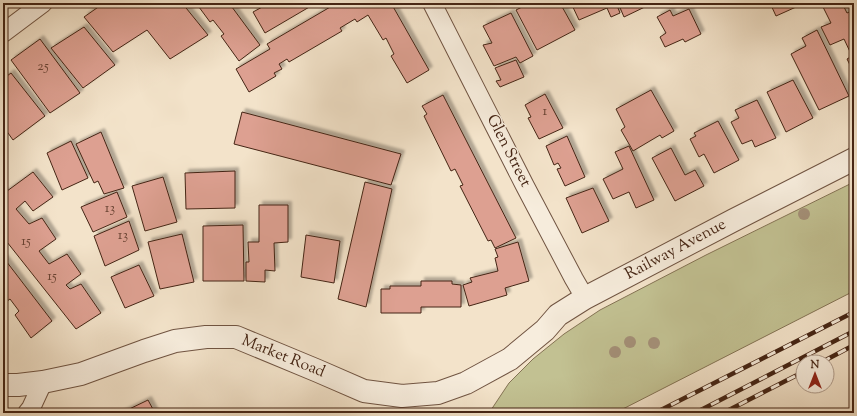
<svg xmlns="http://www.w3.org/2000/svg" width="857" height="416" viewBox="0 0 857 416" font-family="'Sorts Mill Goudy',serif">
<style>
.green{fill:#c2c192;stroke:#847354}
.building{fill:#dda091;stroke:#452515;filter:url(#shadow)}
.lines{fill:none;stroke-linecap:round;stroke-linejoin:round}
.minor-casing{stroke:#705442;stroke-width:20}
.tertiary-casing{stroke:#705442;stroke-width:24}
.minor{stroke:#f7eddd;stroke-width:18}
.tertiary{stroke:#f7eddd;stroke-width:22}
.rail-casing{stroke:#452515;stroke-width:4.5}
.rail{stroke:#f7eddd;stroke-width:3;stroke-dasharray:9;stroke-linecap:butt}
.tree{fill:#a49078}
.labels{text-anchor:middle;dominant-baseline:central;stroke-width:3;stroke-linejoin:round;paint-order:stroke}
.number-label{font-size:14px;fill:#6b4434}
.street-label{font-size:16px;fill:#452515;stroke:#f7eddd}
</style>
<defs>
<filter id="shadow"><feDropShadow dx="3.5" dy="-3.5" stdDeviation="1" flood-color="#0004"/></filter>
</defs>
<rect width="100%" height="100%" fill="#f3e3ca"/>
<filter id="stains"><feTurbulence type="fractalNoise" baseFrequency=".005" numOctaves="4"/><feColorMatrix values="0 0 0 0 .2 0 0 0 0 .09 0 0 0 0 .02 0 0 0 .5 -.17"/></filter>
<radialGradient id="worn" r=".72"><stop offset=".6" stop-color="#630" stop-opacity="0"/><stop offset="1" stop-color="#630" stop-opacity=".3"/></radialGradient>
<path class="green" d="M854,182V291L615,413H489L509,383L533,359L564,334L600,310L706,255Z"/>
<path class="building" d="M104,3H182L208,35L170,59L147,30L113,52L84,17Z
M196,3H229L260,45L239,61L221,36L224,34L213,20L210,22Z
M265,3H309L311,6L265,33L253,12L266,5Z
M337,3H391L429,70L407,83L391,56L394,54L386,38L383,40L368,15L357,22L355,19L340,28L342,31L289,62L287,59L279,64L282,69L274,73L276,76L249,92L236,69L270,49L267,44Z
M530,3H560L575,30L537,50L516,10Z
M571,3H616L620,13L611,17L607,8L579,20Z
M618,3H650L651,4L624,17Z
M770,3H805L776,16Z
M827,3H842L847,13L854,10V73L847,59L852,56L844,39L830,45L821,27L831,23L822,5Z
M689,9L701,34L685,42L683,39L665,47L660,37L666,33L657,17L670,10L673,16Z
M511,13L533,56L520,63L516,57L494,66L483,45L492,43L483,26Z
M84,27L115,65L83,88L51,48Z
M817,30L849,96L819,110L791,54L806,46L802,38Z
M40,39L80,93L50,113L11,60Z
M516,60L524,77L500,87L496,81L501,80L495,68Z
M11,73L45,116L13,140L3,126V79Z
M793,80L813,118L786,132L767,92Z
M651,90L674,131L662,138L660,135L633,151L621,130L625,127L616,109Z
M545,94L563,128L539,139L528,118L531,117L525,105Z
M443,95L516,238L495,248L491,240L488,241L460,186L463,185L455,169L451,171L424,116L427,114L422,106Z
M757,100L776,138L755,147L752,140L742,144L731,122L739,118L735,110Z
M242,112L401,154L391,185L234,144Z
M718,121L739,160L714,173L704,154L699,157L690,139L696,136L694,133Z
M101,132L124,188L104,194L98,181L94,183L76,144Z
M567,136L585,177L565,186L557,169L561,168L558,163L554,165L546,146Z
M71,141L88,178L62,190L47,153Z
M629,146L654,200L636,208L629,192L613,199L603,179L623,169L615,152Z
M671,148L685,175L695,170L704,186L675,201L652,158Z
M235,171V208L186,209L185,173Z
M33,172L53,197L33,211L25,201L16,209L29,224L42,218L56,239L39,251L49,264L67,254L81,274L66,285L70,289L81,284L101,313L76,329L3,237V194Z
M163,177L177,222L145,231L132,186Z
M365,182L392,189L366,307L338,299Z
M593,188L609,221L582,233L566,198Z
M117,192L127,217L93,232L81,207Z
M259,205H288V242L274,243L275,271L265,270V282L246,281V262H249L248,242H259Z
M129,221L139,250L105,266L94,236Z
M243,225L244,281H203V226Z
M182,234L194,282L160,289L148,242Z
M306,235L340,241L334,283L301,277Z
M518,242L529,281L505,288L507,295L469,306L463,285L472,282L470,278L498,271L495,258L498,257L495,249Z
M3,257L52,321L31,338L15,315L19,311L10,299L3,304Z
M139,265L154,296L125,308L111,277Z
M421,281H452V284L461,285V307H421V313H381V289H390V286H421Z
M148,400L155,413H121Z"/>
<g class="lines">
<g class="minor-casing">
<path id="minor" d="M432,3L525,186L574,279L585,298
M3,33L43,3
M27,413L31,408L43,382"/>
</g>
<g class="tertiary-casing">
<path id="tertiary" d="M3,385H18L43,382L81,374L144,351L175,341L206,337H236L318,371L364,391L402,396L438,393L466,383L510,359L545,330L558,315L585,298L734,220L854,159"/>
</g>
<use href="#minor" class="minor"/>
<use href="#tertiary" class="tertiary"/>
<g class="rail-casing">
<path id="rail" d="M822,362L854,345
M655,413L854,312
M695,413L854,331
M723,413L803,372"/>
</g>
<use href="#rail" class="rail"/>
</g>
<g class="tree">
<circle cx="804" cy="214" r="6"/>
<circle cx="630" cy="342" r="6"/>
<circle cx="654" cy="343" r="6"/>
<circle cx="615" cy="352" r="6"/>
</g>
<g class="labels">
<g class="number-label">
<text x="43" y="67">25</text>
<text x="545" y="112">1</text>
<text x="110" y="209">13</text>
<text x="123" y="236">13</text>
<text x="26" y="242">15</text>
<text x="52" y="277">15</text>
</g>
<g class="street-label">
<text transform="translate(508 151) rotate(63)">Glen Street</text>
<text transform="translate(676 250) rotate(-28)">Railway Avenue</text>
<text transform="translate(283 357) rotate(22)">Market Road</text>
</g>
</g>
<rect width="857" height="416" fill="none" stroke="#f3e3ca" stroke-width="16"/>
<rect x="4" y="4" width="849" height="408" fill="none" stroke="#452515" stroke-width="2"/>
<rect x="8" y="8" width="841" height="400" fill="none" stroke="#452515"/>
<g transform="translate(815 374)"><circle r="19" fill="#f7eddd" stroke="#b09d8d"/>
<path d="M0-3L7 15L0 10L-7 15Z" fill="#8f2418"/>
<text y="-6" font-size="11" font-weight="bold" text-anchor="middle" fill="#452515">N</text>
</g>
<rect width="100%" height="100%" filter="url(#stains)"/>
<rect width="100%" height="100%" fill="url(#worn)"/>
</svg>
